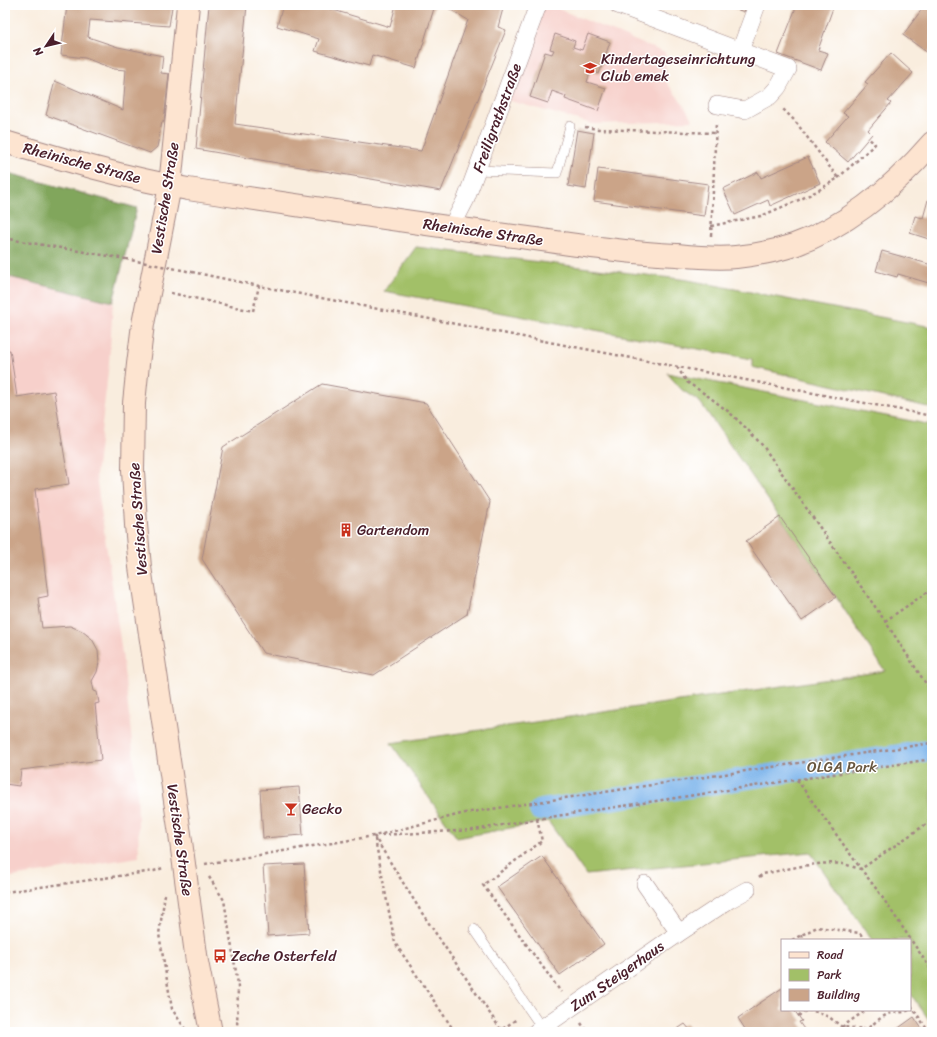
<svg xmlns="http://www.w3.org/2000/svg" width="937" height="1037" viewBox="0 0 937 1037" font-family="Sriracha,sans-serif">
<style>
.built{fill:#f7d0cb}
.green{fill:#a2c068;stroke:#76704a}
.forest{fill:#81a65c;stroke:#666244}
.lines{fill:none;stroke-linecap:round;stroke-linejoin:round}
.canal{stroke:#7bb4eb;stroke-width:22}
.building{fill:#cba488}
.lane-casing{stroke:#a28684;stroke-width:10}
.street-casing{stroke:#a28684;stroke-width:18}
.secondary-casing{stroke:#a28684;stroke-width:24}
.path{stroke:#a28684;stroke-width:2.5;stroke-dasharray:3 3;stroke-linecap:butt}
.lane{stroke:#fff;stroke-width:9}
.street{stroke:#fff;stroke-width:17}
.secondary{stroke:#fde4d0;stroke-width:22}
.path-bridge{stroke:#a28684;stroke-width:2.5;stroke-dasharray:3 3;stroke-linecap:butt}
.labels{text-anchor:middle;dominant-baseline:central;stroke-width:3;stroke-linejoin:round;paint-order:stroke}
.poi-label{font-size:15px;fill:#4a1f2b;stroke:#fff;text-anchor:start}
.street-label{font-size:15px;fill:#4a1f2b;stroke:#fff}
.park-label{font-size:15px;fill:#695740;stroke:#fff}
</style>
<rect width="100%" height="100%" fill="#fff"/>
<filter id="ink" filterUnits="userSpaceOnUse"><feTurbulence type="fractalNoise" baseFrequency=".025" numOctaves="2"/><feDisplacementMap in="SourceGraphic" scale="8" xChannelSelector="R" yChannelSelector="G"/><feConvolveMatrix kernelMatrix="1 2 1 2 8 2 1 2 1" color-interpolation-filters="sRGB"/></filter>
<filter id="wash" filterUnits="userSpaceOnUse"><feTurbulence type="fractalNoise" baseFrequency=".012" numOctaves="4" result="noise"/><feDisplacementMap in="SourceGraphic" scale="16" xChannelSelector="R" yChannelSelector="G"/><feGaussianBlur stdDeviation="0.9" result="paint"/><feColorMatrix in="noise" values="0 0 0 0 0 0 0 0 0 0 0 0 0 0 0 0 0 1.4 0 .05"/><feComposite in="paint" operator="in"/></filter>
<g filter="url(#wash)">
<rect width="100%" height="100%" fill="#f9edde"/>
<path class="built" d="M538,5H549L665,53L667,83L683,104L693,121L593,124L503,99Z
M5,276L113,302L109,363L96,476L122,653L137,787L139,857L5,878Z"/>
<path class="green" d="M416,247L688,280L932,327V408L752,367V359L384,291Z
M667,373L932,425V1024L910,993V940H872L810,852L586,875L548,821L457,838L391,743L885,671L836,597L700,402L682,390Z"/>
<path class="forest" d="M5,172L137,208L113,302L5,276Z"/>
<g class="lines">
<path class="canal" d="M540,810L932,750"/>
</g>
<g id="blocks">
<path class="building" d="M67,5H153L172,7L169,26L90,20L88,37L118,47L163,56L161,73L169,74L164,122H162L157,147L150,153L46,115L55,81L123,110L126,70L114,69L85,58L61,55Z
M209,5H247L235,124L421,151L468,20L443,5H504L498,27L506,30L441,191L196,149Z
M283,5H332L330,9L390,27L396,5H435L416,68L372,55L369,66L315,51L319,39L277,26Z
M725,5H747L744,12Z
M797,5H834L818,50L828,53L821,70L778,54Z
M925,5H932V48L928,53L903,35Z
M555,34L575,41L573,47L582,50L588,34L610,42L599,74L591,70L587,82L606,88L598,111L565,99L566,96L552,91L548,103L530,97L545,52L552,54L554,50L550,49Z
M891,53L913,73L888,101L891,103L868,130L872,134L848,162L825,142L848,116L843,113L868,84L865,82Z
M577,130L594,133L586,189L568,186Z
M808,157L820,183L770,206L768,200L735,215L723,189L758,172L761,178Z
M598,169L708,184L704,216L594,201Z
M928,200L932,201V240L910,233L915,216L923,218Z
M882,251L932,265V284L898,274L897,277L876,271Z
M10,350L17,397L54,391L69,484L35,489L48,596L38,598L42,628L70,626L82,631L92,639L98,650L99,662L97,672L92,681L94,691L97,692L99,703L95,704L101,760L21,770L19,786L5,784V351Z
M322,384L426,403L490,502L467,614L374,675L263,653L202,559L223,447Z
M780,517L836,597L802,621L746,541Z
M299,787L303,835L263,838L260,790Z
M542,856L604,944L560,975L497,887Z
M304,864L309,933L268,936L263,866Z
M782,988V1010H794L802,1021L799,1022L806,1032H747L738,1018Z
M914,1017L924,1032H893Z
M685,1024L691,1031L694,1029L696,1032H673Z"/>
</g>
</g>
<g filter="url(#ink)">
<use href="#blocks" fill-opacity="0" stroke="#a28684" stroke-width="1"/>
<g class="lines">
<g class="lane-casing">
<path id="lane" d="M477,170L557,173L570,126
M474,929L542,1028"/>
</g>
<g class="street-casing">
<path id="street" d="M618,5L645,15L788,69L778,87L770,96L745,110L717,105
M740,51L757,5
M451,228L466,199L538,5
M645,884L679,933
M536,1032L679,933L729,900L747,890"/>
</g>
<g class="secondary-casing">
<path id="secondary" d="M188,5L170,186L143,324L138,364L134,403L133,470L136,525L140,567L180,834L197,962L211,1032
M5,142C65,160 126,178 188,189C301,206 414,223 528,238C577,245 627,253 677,255C696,257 717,259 736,257C755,255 776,251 794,245C850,225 894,187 932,143"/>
</g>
<path class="path" d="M585,127L598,129L715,133
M838,178L875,144L868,138
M711,226L761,216L801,199L819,190L838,178L795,121L783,109
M711,236L716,123
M5,238L20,241L126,259
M192,272L259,286L932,416
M171,293L253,311L259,286
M677,367L687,382L708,396L729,412L746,428L763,446L885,621L932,693
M885,621L932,589
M797,780L861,869L878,891L932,971
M537,819L542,841L483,885L561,992
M381,835L474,830L537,819L932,759
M374,836L422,913L501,1030
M375,839L395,943L455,1032
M205,864L374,836L465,813L932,743
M209,877L224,900L238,984L237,1032
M759,877L763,874C788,869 817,861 843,864C849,865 855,868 861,869L932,820
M5,892L154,871L163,868
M165,894L159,934L172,1009L187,1032
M801,935L805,940
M792,940L817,927L860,933L864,940
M910,1000L911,1001L912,1007L929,1032
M808,1010L817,1012L829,1017L842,1027L867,1029C873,1024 880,1018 886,1015C893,1011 903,1014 909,1010
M798,1016L807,1010
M581,1023L587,1032
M842,1027L866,1010
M498,1032L517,1019"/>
<use href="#lane" class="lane"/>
<use href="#street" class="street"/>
<use href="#secondary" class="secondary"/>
<path class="path-bridge" d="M126,259L192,272"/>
</g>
</g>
<defs>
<g id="school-bare" transform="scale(1.08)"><path d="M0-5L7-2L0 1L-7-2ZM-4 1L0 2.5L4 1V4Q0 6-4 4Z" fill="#c8321e" stroke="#fff" stroke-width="2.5" paint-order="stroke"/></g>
<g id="building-bare" transform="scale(1.08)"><path d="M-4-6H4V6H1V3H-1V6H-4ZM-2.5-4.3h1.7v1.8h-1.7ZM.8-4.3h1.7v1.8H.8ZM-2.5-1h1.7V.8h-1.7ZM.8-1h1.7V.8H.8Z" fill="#c8321e" stroke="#fff" stroke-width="2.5" paint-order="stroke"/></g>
<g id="bar-bare" transform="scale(1.08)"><path d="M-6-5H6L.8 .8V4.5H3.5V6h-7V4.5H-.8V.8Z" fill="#c8321e" stroke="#fff" stroke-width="2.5" paint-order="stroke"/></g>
<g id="bus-bare" transform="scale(1.08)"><path d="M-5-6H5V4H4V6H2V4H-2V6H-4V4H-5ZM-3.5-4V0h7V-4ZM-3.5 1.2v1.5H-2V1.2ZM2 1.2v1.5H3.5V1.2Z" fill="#c8321e" stroke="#fff" stroke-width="2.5" paint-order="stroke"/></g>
</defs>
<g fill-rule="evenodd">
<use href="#school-bare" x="590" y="68"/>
<use href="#building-bare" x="346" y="530"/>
<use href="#bar-bare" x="291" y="809"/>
<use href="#bus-bare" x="220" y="956"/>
</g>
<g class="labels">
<g class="poi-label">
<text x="601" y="59">Kindertageseinrichtung<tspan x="601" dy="17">Club emek</tspan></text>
<text x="357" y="530">Gartendom</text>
<text x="302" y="809">Gecko</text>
<text x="231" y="956">Zeche Osterfeld</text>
</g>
<g class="street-label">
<text transform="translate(497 118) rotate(-70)">Freiligrathstraße</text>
<text transform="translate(82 163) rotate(15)">Rheinische Straße</text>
<text transform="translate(165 198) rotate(-81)">Vestische Straße</text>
<text transform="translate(483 232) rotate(8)">Rheinische Straße</text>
<text transform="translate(138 519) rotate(-94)">Vestische Straße</text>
<text transform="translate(180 840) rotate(82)">Vestische Straße</text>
<text transform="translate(617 976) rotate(-35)">Zum Steigerhaus</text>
</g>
<g class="park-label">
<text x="842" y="767">OLGA Park</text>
</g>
</g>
<rect width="937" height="1037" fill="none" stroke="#fff" stroke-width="20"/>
<rect x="781" y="939" width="130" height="72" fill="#ffffff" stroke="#b7a5aa"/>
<rect x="789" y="952" width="20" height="6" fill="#fde4d0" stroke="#b7a5aa"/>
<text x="817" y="959" font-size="12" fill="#4a1f2b">Road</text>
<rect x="789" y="969" width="20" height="12" fill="#a2c068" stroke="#b7a5aa"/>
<text x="817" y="979" font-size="12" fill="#4a1f2b">Park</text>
<rect x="789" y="989" width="20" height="12" fill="#cba488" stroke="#b7a5aa"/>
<text x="817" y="999" font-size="12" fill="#4a1f2b">Building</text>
<g transform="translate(46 46) rotate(235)" stroke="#ffffff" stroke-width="3" paint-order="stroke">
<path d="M0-3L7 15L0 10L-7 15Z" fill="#4a1f2b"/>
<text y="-6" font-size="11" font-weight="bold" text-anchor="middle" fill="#4a1f2b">N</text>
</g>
</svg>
